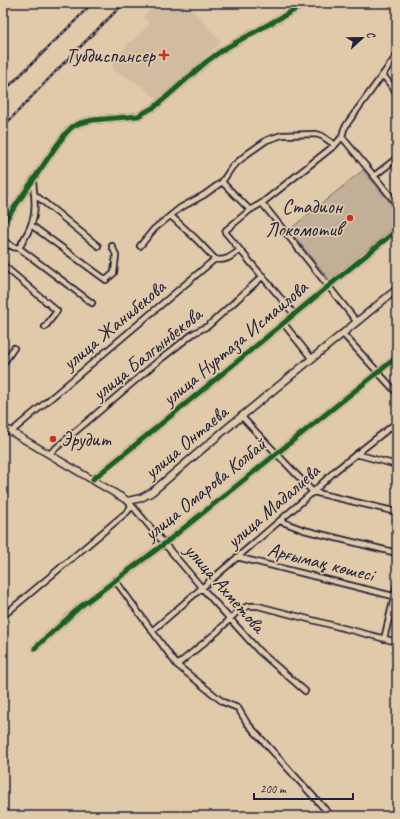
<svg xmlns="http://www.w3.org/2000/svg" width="400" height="819" viewBox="0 0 400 819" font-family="Caveat,sans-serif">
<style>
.built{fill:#d2bca1}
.green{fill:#c2af98;stroke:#72686a}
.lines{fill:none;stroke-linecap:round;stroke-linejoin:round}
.minor-casing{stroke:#22223b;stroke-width:8}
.major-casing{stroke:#22223b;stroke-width:9}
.minor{stroke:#e1caaa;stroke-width:4.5}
.major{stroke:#e1caaa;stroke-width:6}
.rail-casing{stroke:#22223b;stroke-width:2.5}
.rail{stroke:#e1caaa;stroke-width:1;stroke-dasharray:3;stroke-linecap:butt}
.cycleway-casing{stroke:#e1caaa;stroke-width:8}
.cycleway{stroke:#1b5e20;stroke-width:5}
.poi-dot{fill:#c8321e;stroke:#e1caaa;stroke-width:1.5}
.labels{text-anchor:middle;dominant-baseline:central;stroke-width:3.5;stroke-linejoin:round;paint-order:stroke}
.poi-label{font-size:20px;fill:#22223b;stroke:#e1caaa;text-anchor:end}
.street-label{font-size:20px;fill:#22223b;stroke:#e1caaa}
</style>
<rect width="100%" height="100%" fill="#e1caaa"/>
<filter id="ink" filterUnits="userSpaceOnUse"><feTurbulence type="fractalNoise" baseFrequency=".025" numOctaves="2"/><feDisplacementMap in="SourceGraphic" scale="8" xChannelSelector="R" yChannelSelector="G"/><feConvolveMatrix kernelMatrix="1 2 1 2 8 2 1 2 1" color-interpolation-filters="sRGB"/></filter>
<g filter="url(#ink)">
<path class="built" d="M156,3H187L221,42L158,100L140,85L113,70V64L127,45L150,24L143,17Z"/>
<path class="green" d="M363,170L397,211V225L330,280L289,230Z"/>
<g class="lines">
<g class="minor-casing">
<path id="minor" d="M383,75L397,93
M342,137L397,204
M374,176L397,158
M222,182L250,210
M34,194L98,246
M262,203L250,210L226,230L225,232L294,314
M171,216L196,239L215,259
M3,224L55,148L66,133L72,127L80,123L93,120L138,116L156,106L206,62L224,49L307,3
M31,225L106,280L114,273L116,255L112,246
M3,240L13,247L19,248L92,303
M140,246L154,229L180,208L204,195L222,182L232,167L247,154L267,140L282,135L316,134L322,136L335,145
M19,248C23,241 28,233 31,225C37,212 34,194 33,180
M3,252L8,244
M3,265L57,311L45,327
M357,322L262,203L335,145L342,137L344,129L349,121L397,55
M284,324L312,359
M343,334L397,393
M3,364L14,348
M241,416L313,492L397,512
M11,432L215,259C225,262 232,256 240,250
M49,454L157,362L194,333L208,326L263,276
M356,454L397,465
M93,479C195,397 295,313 397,230
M128,501L202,588L259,651L305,691
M280,521L304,530L397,553
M237,557L397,597
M115,580L177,665L223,702L238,708L247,723L331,816
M3,616L127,512L131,507L130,504
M152,631L313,492L335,471L397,422
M384,639L397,585
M35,648L81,606L164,544L397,357
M177,665L217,632L238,611L248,606H258L397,642"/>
</g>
<g class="major-casing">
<path id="major" d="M3,427L128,501L141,498L152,492L226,429L397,289"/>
</g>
<use href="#minor" class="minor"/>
<use href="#major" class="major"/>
<g class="rail-casing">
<path id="rail" d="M3,92L74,22L92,3
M3,127L59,68L124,3"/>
</g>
<use href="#rail" class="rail"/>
<g class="cycleway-casing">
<path id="cycleway" d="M3,224L55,148L66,133L72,127L80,123L93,120L138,116L156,106L206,62L224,49L307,3
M93,479C195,397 295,313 397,230
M35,648L81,606L164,544L397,357"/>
</g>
<use href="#cycleway" class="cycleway"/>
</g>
</g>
<g class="poi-dot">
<path d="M162 49h4v4h4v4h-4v4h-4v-4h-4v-4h4z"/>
<circle cx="350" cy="218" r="4"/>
<circle cx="53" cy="439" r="4"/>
</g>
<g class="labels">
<g class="poi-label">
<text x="155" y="55">Тубдиспансер</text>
<text x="342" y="206">Стадион<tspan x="342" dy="23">Локомотив</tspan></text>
<text x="61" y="439" text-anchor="start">Эрудит</text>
</g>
<g class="street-label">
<text transform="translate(114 325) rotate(-40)">улица Жанибекова</text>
<text transform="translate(235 343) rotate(-40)">улица Нуртаза Исмаилова</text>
<text transform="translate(147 354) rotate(-39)">улица Балгынбекова</text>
<text transform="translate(186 442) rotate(-40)">улица Онтаева</text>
<text transform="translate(205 489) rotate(-39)">улица Омарова Колбай</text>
<text transform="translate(273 506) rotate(-41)">улица Мадалиева</text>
<text transform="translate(321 562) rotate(14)">Арғымақ көшесі</text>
<text transform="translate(225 588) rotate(49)">улица Ахметова</text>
</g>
</g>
<rect width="400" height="819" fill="none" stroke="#e1caaa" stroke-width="16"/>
<rect x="8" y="8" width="384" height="803" fill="none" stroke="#22223b" stroke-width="1.5" filter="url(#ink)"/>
<g transform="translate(362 38) rotate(68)" stroke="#e1caaa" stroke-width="3" paint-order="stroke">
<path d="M0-3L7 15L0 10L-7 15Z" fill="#22223b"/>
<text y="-6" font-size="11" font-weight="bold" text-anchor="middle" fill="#22223b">С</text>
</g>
<path d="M254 793v6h99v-6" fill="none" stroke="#22223b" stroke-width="2"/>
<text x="260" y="793" font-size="12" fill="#22223b" stroke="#e1caaa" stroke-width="3" paint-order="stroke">200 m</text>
</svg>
